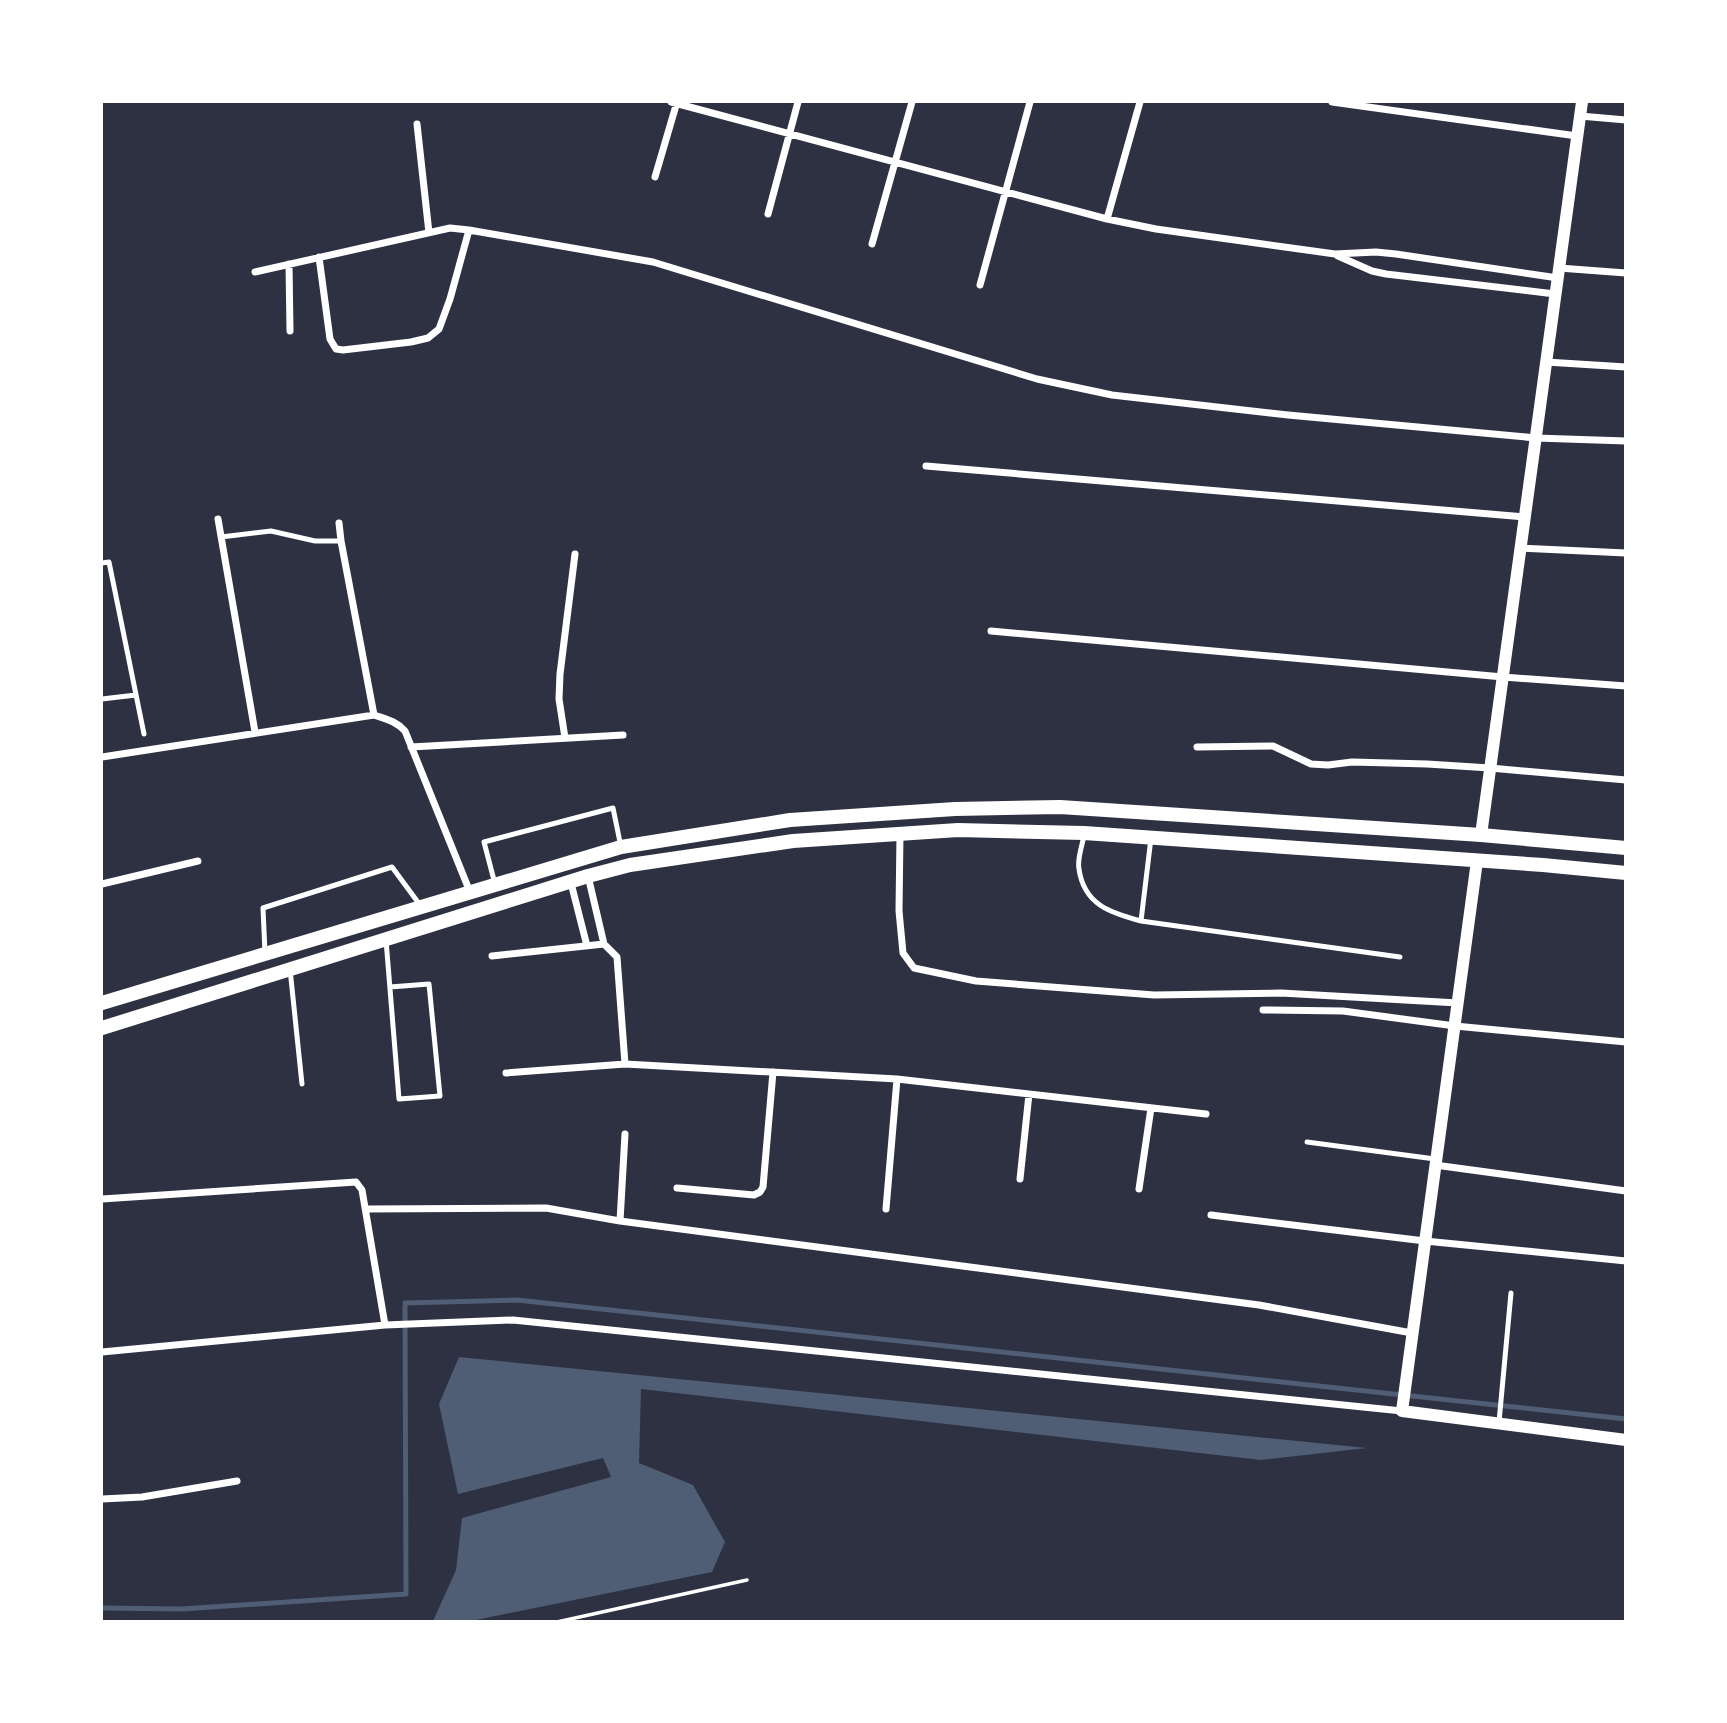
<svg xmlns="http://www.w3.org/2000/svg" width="1727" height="1723" viewBox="0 0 1727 1723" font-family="'DM Sans',sans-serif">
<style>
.water{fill:#4f5d75}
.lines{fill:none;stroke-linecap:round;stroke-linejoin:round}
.stream{stroke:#4f5d75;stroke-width:5}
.path{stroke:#fff;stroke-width:3.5}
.service{stroke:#fff;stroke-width:5}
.minor{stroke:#fff;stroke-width:7}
.tertiary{stroke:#fff;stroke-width:12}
.secondary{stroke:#fff;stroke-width:14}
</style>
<rect width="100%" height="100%" fill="#2d3142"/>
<path class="water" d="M459,1357L1367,1448L1261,1460L641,1389L639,1463L693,1485L725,1542L712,1572L471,1621H433L456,1570L462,1518L611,1477L603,1458L458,1494L439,1404Z"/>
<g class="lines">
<path class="stream" d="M102,1608L182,1609L406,1594L405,1303L517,1300L1626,1419"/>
<path class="path" d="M557,1622L747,1580"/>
<path class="service" d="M221,537L271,531L315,541H341
M102,563L109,562L144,734
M102,699L136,695
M1084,836C1082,846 1077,859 1079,869C1084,905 1111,913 1141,921L1400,957
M495,884L484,842L613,808L621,847
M1141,921L1151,838
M386,940L399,1099L440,1096L429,984L390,987
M265,953L263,908L392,867L420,905
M290,969L302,1084
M1307,1142L1435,1159
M1499,1422L1511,1293"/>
<path class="minor" d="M671,102L1107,219L1156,229L1335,254L1376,252L1396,254L1558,278
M1332,102L1577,136
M1580,116L1626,120
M417,124L429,233
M655,177L677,102
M768,214L798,102
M1107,219L1140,102
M872,244L912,102
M1338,256L1372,271L1386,274L1555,294
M319,257L330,339L336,349L343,350L411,342L428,338L439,329L450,299L469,230
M289,264L290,331
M1559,268L1626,273
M255,272L450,228L469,230L653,262L1037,379L1112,395L1288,415L1536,438L1626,441
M980,285L1030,102
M1546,362L1626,367
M926,466L1525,517
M218,519L255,732
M339,523L341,541L374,715
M1521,548L1626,553
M991,631L1503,677L1626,686
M565,738L559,699L560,674L575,554
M411,747L623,735
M1197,747L1273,746L1311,764L1328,765L1352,762L1427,764L1490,768L1626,780
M102,757L374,715C386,719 396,721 405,731L470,892
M900,834L899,911L903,953L914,968L976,981L1154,995L1281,993L1458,1003
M588,876L604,944
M571,883L587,946
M102,884L198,861
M492,956L604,944L617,957L625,1064
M1263,1010L1343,1011L1455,1026L1626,1042
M506,1073L625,1064L897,1079L1206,1114
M1435,1165L1626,1191
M1020,1179L1029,1094
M677,1188L754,1195L760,1192L763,1187L773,1072
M1139,1189L1151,1108
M102,1199L356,1182L362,1190L385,1325
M366,1209L546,1208L620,1221L1259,1305L1412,1333
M886,1209L897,1079
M1211,1215L1425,1241L1626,1261
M620,1221L625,1134
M102,1352L385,1325L513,1320L1402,1411
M102,1499L142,1497L237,1481"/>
<path class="tertiary" d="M1481,835L1582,102
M1477,861L1402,1411L1626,1440"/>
<path class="secondary" d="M102,1003L621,847L790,820L955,809L1060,807L1481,835L1626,848
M102,1028L588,876L630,865L793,841L958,830L1084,833L1543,865L1626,873"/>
</g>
<rect width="1727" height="1723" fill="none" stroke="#ffffff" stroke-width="206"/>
</svg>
